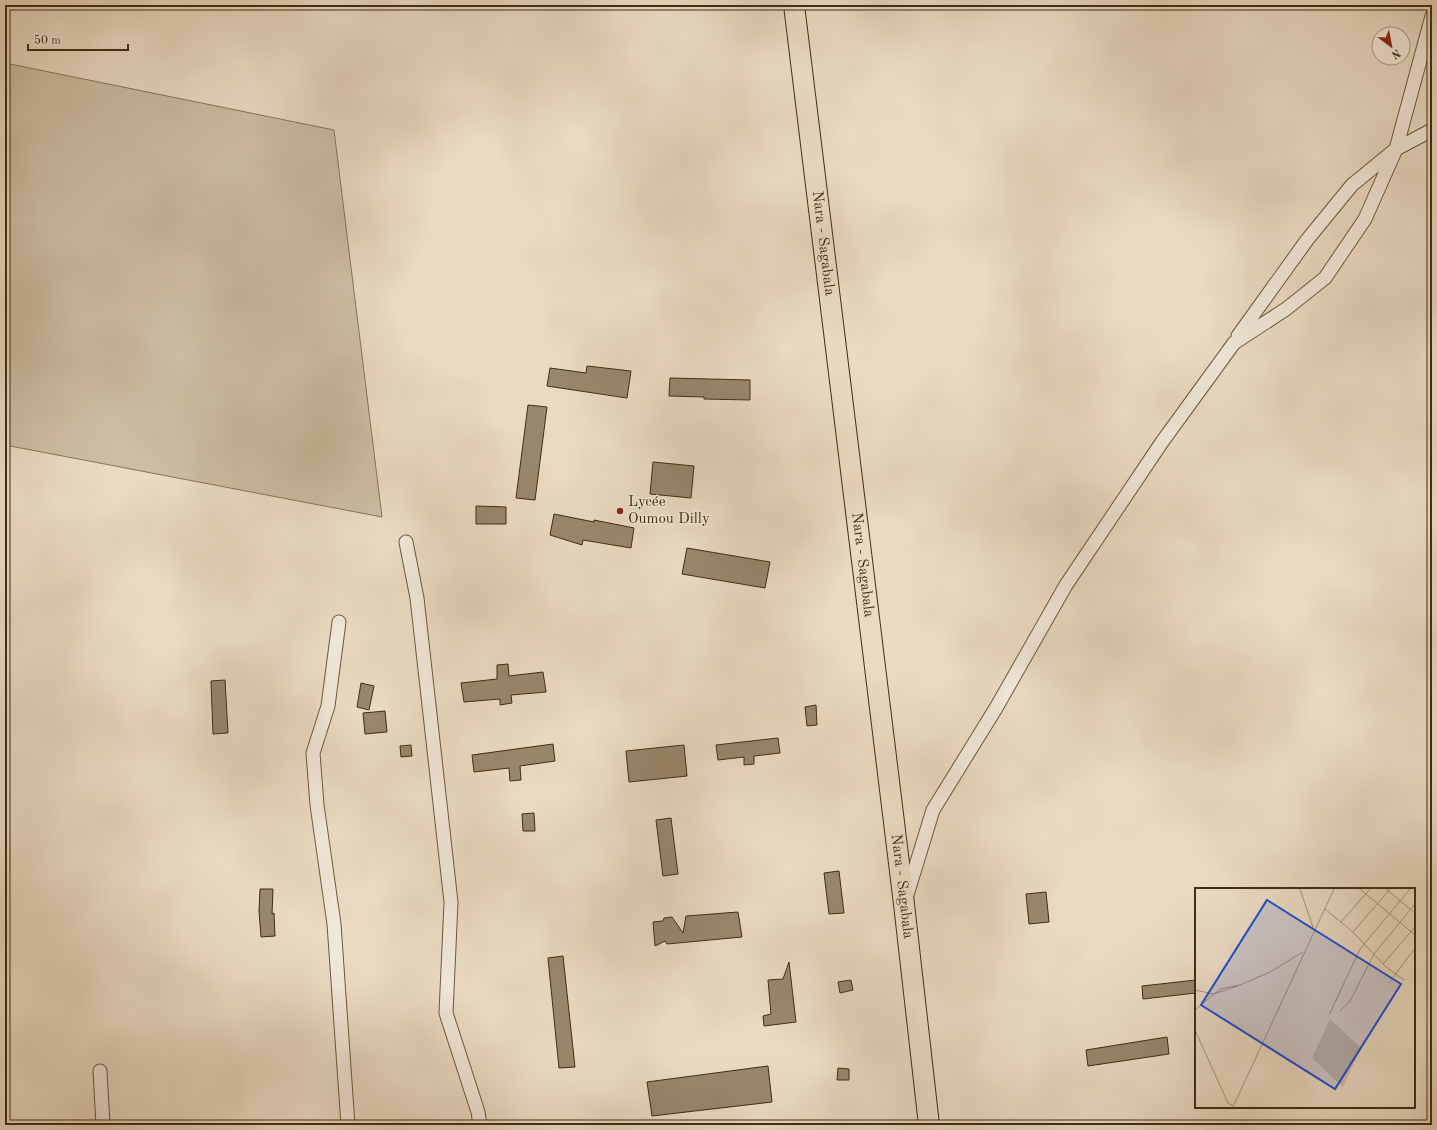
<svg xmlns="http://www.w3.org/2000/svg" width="1437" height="1130" viewBox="0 0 1437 1130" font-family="'Old Standard TT',serif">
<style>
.green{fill:#cdbda4;stroke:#87755a}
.building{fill:#99876d;stroke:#412d0f}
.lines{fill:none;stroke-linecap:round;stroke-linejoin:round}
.street-casing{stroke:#6b583c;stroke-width:15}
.primary-casing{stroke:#412d0f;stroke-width:22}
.street{stroke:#f1e7d8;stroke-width:13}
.primary{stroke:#eadac3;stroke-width:20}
.poi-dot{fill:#8f2418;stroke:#f1e7d8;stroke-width:1.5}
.labels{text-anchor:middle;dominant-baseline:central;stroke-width:3;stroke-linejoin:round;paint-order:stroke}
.street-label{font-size:15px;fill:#412d0f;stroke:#f1e7d8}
.poi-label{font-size:15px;fill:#412d0f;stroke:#f1e7d8;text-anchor:start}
.inset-road{fill:none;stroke:#a6957b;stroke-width:1}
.view{fill:#1d4ed8;fill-opacity:0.15;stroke:#1d4ed8;stroke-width:2}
.inset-edge{fill:none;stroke:#412d0f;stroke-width:2}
</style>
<rect width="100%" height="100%" fill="#eadac3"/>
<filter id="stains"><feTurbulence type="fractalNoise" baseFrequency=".005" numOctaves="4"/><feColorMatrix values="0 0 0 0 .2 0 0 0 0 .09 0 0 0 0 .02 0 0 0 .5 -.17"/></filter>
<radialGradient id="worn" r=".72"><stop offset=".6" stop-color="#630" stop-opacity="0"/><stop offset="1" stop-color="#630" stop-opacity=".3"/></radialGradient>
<path class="green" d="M5,63L334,130L382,517L5,445Z"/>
<path class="building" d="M587,366L631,371L627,398L547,386L550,368L586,373Z
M670,378L750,380V400L704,399V397L669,396Z
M528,405L547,407L535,500L516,498Z
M653,462L694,466L691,498L650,494Z
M476,506L506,507V524H476Z
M554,514L594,522V520L634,528L631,548L583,540L582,545L550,535Z
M687,548L770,562L765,588L682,574Z
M508,664L509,676L543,672L546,692L511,695L512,703L500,705V699L464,702L461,683L497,679V665Z
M225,680L228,733L213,734L211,681Z
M361,683L374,686L369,710L357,707Z
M816,705L817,725L807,726L805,707Z
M385,711L387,732L365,734L363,713Z
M778,738L780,753L754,756V764L744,765V757L718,760L716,745Z
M553,744L555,761L520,766L521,780L510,781L509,768L474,772L472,755Z
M411,745L412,756L401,757L400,746Z
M684,745L687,776L629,782L626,751Z
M534,813L535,831H523L522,814Z
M671,818L678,874L663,876L656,820Z
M839,871L844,913L829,914L824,873Z
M260,889H273L272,914L274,913L275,936L261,937L259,911Z
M1046,892L1049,922L1029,924L1026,894Z
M738,912L742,937L667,944L665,941L655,946L653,922L663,921L664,918L672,917L683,933L686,916Z
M563,956L575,1067L559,1068L548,958Z
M789,962L796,1022L764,1026L763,1016L771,1014L768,980L783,979Z
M851,980L853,990L840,993L838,982Z
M1196,980V993L1143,999L1142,986Z
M1167,1037L1169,1054L1088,1066L1086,1050Z
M768,1066L772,1102L652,1116L647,1082Z
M838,1068L849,1069V1080H837Z"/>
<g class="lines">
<g class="street-casing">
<path id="street" d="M1238,336L1307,240L1352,185L1396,149L1432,130
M406,542L417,598L451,902L446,1013L478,1112L480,1125
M339,622L328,706L313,753L317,805L334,924L348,1125
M906,898L933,810L996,708L1066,585L1162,442L1234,343L1286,309L1325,278L1365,219L1396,149L1432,16
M100,1071L103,1125"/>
</g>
<g class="primary-casing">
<g id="primary">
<path id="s1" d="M794,5L904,904L929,1125"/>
</g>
</g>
<use href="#street" class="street"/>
<use href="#primary" class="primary"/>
</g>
<circle class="poi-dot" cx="620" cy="511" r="4"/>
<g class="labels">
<g class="street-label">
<text stroke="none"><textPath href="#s1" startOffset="240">Nara - Sagabala</textPath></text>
<text stroke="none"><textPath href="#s1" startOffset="564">Nara - Sagabala</textPath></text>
<text stroke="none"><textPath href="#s1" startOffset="888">Nara - Sagabala</textPath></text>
</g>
<g class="poi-label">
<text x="628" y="502">Lycée<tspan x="628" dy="17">Oumou Dilly</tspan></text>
</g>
</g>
<g transform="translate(1195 888)">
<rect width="220" height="220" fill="#eadac3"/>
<path d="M135,131L166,160L148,199L117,170Z" fill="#cdbda4"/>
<path class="inset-road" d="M105,1L119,42M165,1L220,47M191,1L220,25M130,21L158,44L191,79L209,92M146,34L175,1M158,44L195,1M188,76L220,39M194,95L220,60M0,102L18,106L43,98M0,122L25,101L45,97L75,84L108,64M145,123L155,113L179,66L220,16M134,127L165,61L215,1M0,142L33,215L38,218M38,219L139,1"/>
<path class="view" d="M72,12L206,96L140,201L6,117Z"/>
<rect width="220" height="220" class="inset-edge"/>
</g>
<rect width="1437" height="1130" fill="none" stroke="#eadac3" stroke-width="20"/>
<rect x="6" y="6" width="1425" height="1118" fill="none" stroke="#412d0f" stroke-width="2"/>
<rect x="10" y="10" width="1417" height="1110" fill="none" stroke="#412d0f"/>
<g transform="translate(1391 46) rotate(148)"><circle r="19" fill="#f1e7d8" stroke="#ab9d88"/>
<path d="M0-3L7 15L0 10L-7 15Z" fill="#8f2418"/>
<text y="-6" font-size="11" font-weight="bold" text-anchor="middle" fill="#412d0f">N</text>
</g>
<path d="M28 44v6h100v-6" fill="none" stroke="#412d0f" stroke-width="2"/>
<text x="34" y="44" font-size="12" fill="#412d0f" stroke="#f1e7d8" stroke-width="3" paint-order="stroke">50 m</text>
<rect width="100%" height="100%" filter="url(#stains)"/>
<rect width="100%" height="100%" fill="url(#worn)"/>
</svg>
